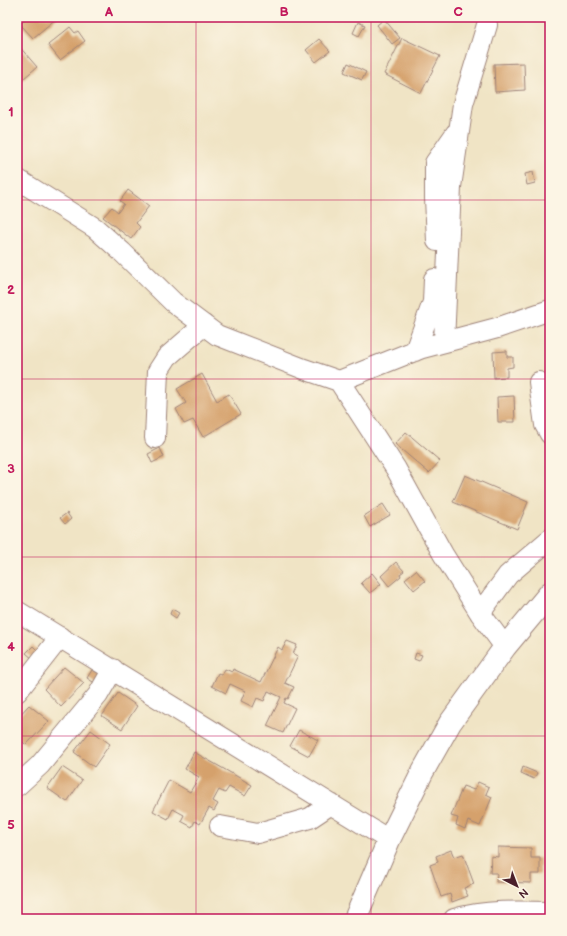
<svg xmlns="http://www.w3.org/2000/svg" width="567" height="936" font-family="'Balsamiq Sans',sans-serif">
  <rect width="100%" height="100%" fill="#fcf5e5"/>
  <filter id="ink" filterUnits="userSpaceOnUse"><feTurbulence type="fractalNoise" baseFrequency=".025" numOctaves="2"/><feDisplacementMap in="SourceGraphic" scale="8" xChannelSelector="R" yChannelSelector="G"/><feConvolveMatrix kernelMatrix="1 2 1 2 8 2 1 2 1" color-interpolation-filters="sRGB"/></filter>
  <filter id="wash" filterUnits="userSpaceOnUse"><feTurbulence type="fractalNoise" baseFrequency=".012" numOctaves="4" result="noise"/><feDisplacementMap in="SourceGraphic" scale="16" xChannelSelector="R" yChannelSelector="G"/><feGaussianBlur stdDeviation="0.9" result="paint"/><feColorMatrix in="noise" values="0 0 0 0 0 0 0 0 0 0 0 0 0 0 0 0 0 1.4 0 .05"/><feComposite in="paint" operator="in"/></filter>
  <g filter="url(#wash)">
    <rect width="100%" height="100%" fill="#f0e4c5"/>
    <g id="blocks">
      <path fill="#d5a16c" d="M 22,17 L 58,17 L 33,38 L 20,24 L 25,20 Z
        M 384,19 L 400,38 L 392,44 L 377,25 Z
        M 358,22 L 365,25 L 359,36 L 353,33 Z
        M 70,27 L 75,33 L 78,31 L 85,41 L 60,60 L 48,45 Z
        M 402,38 L 440,56 L 421,93 L 384,74 Z
        M 319,39 L 330,51 L 316,62 L 306,50 Z
        M 18,45 L 37,67 L 17,84 L 17,46 Z
        M 348,63 L 366,72 L 362,80 L 344,72 Z
        M 524,63 L 525,90 L 495,92 L 494,64 Z
        M 533,172 L 535,183 L 527,185 L 525,174 Z
        M 128,190 L 149,206 L 136,223 L 140,227 L 131,239 L 103,217 L 112,207 L 118,212 L 124,204 L 120,201 Z
        M 507,351 L 507,357 L 513,357 L 513,367 L 507,368 L 507,377 L 494,378 L 493,352 Z
        M 202,374 L 217,401 L 229,394 L 241,414 L 203,437 L 193,420 L 184,424 L 176,409 L 186,403 L 177,389 Z
        M 514,396 L 515,422 L 498,422 L 497,397 Z
        M 406,432 L 440,461 L 429,473 L 395,444 Z
        M 160,448 L 164,457 L 152,463 L 148,454 Z
        M 465,475 L 528,502 L 517,529 L 453,502 Z
        M 383,504 L 390,515 L 370,527 L 364,516 Z
        M 67,513 L 71,519 L 65,524 L 60,518 Z
        M 396,562 L 404,571 L 400,574 L 401,576 L 389,586 L 381,576 Z
        M 416,570 L 425,581 L 414,590 L 405,579 Z
        M 372,573 L 381,584 L 370,593 L 361,583 Z
        M 172,609 L 179,613 L 176,618 L 170,614 Z
        M 287,641 L 297,645 L 293,654 L 298,656 L 285,683 L 294,687 L 288,699 L 286,698 L 284,703 L 295,708 L 283,733 L 267,726 L 281,697 L 268,691 L 264,701 L 257,698 L 253,707 L 241,701 L 245,691 L 230,684 L 226,693 L 212,686 L 218,673 L 222,675 L 225,669 L 232,672 L 233,669 L 261,682 L 278,647 L 282,650 Z
        M 33,646 L 40,653 L 34,660 L 26,653 Z
        M 416,653 L 422,655 L 419,661 L 414,659 Z
        M 64,667 L 84,683 L 61,707 L 44,689 Z
        M 92,670 L 102,675 L 96,684 L 87,678 Z
        M 118,693 L 137,706 L 122,729 L 102,716 Z
        M 29,705 L 49,721 L 26,745 L 18,737 L 19,736 L 17,734 L 17,718 Z
        M 91,730 L 110,744 L 94,767 L 74,752 Z
        M 299,730 L 318,740 L 309,756 L 290,746 Z
        M 194,752 L 252,785 L 245,796 L 229,787 L 225,793 L 219,790 L 213,801 L 218,804 L 214,811 L 209,808 L 200,824 L 195,821 L 192,827 L 181,821 L 184,815 L 173,809 L 168,819 L 153,811 L 169,780 L 190,792 L 199,777 L 185,769 Z
        M 62,767 L 82,780 L 67,802 L 47,788 Z
        M 523,767 L 537,773 L 534,779 L 521,773 Z
        M 478,782 L 489,787 L 486,794 L 492,797 L 480,826 L 468,821 L 465,829 L 456,825 L 458,818 L 451,816 L 463,786 L 474,790 Z
        M 498,847 L 531,848 L 531,858 L 540,858 L 540,874 L 531,874 L 531,883 L 496,882 L 497,873 L 490,873 L 491,856 L 498,857 Z
        M 451,850 L 454,857 L 463,854 L 474,884 L 464,888 L 468,896 L 452,902 L 450,894 L 441,897 L 430,865 L 438,862 L 436,856 Z"/>
    </g>
  </g>
  <g filter="url(#ink)">
    <use href="#blocks" fill-opacity="0" stroke="#9d8278" stroke-width="1"/>
    <g fill="none" stroke-linecap="round" stroke-linejoin="round">
      <defs>
        <path id="minor" d="M 17,179 L 95,228 L 122,252 L 173,302 L 217,335 L 304,369 L 339,381 L 396,469 L 443,554 L 480,613 L 505,647
          M 437,241 L 435,198 L 435,163 L 456,133
          M 444,342 L 451,187 L 463,104 L 487,25
          M 415,351 L 433,302 L 434,279
          M 339,381 L 422,348 L 497,328 L 550,310
          M 539,382 L 545,425 L 550,434
          M 155,438 L 158,371 L 167,357 L 204,325
          M 17,611 L 389,840
          M 480,613 L 508,575 L 550,539
          M 17,692 L 60,637
          M 17,786 L 40,765 L 98,695 L 113,669
          M 220,826 L 258,833 L 310,818 L 331,804
          M 454,919 C 485,910 518,911 550,912"/>
        <path id="major" d="M 355,919 L 389,840 L 423,771 L 450,723 L 505,647 L 550,593"/>
      </defs>
      <use href="#minor" stroke="#9d8278" stroke-width="22"/>
      <use href="#major" stroke="#9d8278" stroke-width="24"/>
      <use href="#minor" stroke="#fff" stroke-width="20"/>
      <use href="#major" stroke="#fff" stroke-width="22"/>
    </g>
  </g>
  <path fill="none" stroke="#c2185b" stroke-width="1" stroke-opacity="0.55" d="M 196,17 L 196,919M 371,17 L 371,919M 17,200 L 550,200M 17,379 L 550,379M 17,557 L 550,557M 17,736 L 550,736"/>
  <rect width="567" height="936" fill="none" stroke="#fcf5e5" stroke-width="44"/>
  <g transform="translate(517 886) rotate(138)" stroke="#fcf5e5" stroke-width="3" paint-order="stroke">
  <path d="M0-3L7 15L0 10L-7 15Z" fill="#4a1f2b"/>
  <text y="-6" font-size="11" font-weight="bold" text-anchor="middle" fill="#4a1f2b">N</text>
  </g>
  <rect x="22" y="22" width="523" height="892" fill="none" stroke="#c2185b" stroke-width="1.5"/>
  <g font-size="13" text-anchor="middle" font-weight="bold" fill="#c2185b">
    <text x="109" y="16">A</text>
    <text x="284" y="16">B</text>
    <text x="458" y="16">C</text>
    <text x="11" y="116">1</text>
    <text x="11" y="294">2</text>
    <text x="11" y="473">3</text>
    <text x="11" y="651">4</text>
    <text x="11" y="829">5</text>
  </g>
</svg>
